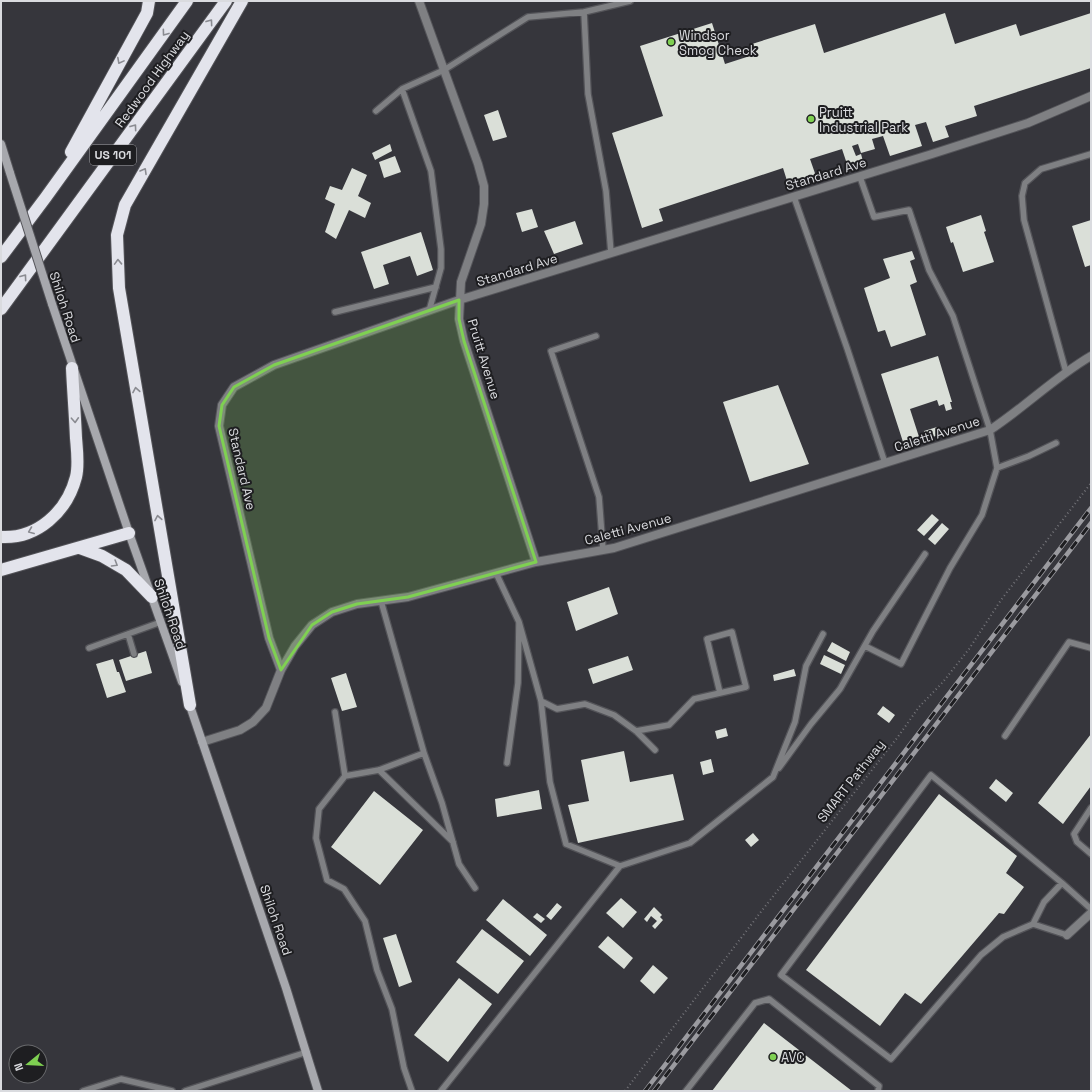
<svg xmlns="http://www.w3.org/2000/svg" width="1092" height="1092" font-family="'Space Grotesk',sans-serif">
  <rect width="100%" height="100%" fill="#36363c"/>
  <path fill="#dadfd8" d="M 945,13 L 955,44 L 1016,24 L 1020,36 L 1091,13 L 1091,68 L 974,106 L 977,116 L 945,126 L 949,137 L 933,142 L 926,122 L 915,125 L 922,146 L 890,156 L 883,136 L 872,139 L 875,149 L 861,153 L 858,144 L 852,146 L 856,156 L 861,154 L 864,165 L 849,170 L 842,149 L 810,159 L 817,179 L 789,187 L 783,168 L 659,209 L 663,221 L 642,228 L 612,133 L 663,116 L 640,46 L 712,23 L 725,64 L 756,54 L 752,44 L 815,24 L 824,53 Z
    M 498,110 L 507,137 L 493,141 L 484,115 Z
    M 390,144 L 392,151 L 375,160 L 372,153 Z
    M 395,156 L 401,172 L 384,178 L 379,162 Z
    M 352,168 L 367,175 L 358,196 L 371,203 L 365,218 L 349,210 L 336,239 L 325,232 L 335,204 L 325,199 L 330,186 L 342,190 Z
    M 532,209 L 538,227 L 522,232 L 516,213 Z
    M 981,215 L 986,231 L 984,232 L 994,262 L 963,272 L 953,242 L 951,243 L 946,227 Z
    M 1091,220 L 1091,265 L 1085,267 L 1072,226 Z
    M 575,221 L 583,244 L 554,254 L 544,231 Z
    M 421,232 L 433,270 L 417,276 L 410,256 L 383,265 L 389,284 L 374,289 L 361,252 Z
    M 912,251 L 915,259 L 910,261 L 917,282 L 910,285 L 926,335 L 891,347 L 885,330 L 878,332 L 864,288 L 890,278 L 883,259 Z
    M 938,356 L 952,402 L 950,402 L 952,409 L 946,411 L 944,404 L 939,406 L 937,400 L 910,409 L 920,440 L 904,445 L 881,374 Z
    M 778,385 L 809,464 L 750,482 L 723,402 Z
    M 937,427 L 939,435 L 926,439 L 924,431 Z
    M 932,514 L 939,520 L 924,536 L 917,530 Z
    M 942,523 L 949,529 L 935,545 L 928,539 Z
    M 609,587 L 618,614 L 576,631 L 567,602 Z
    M 832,642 L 850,652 L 846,661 L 827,651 Z
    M 146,651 L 152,673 L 126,681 L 119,660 Z
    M 824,655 L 845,665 L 841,674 L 820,664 Z
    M 628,656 L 633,670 L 593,684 L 588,669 Z
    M 113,659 L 117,672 L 119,672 L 126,692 L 107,698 L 96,664 Z
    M 794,669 L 796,676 L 774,681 L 773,675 Z
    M 346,673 L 357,707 L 342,711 L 331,678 Z
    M 883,706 L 895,715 L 889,723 L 877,714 Z
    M 726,728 L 728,736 L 717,739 L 715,731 Z
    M 1091,734 L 1091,786 L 1063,824 L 1038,803 Z
    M 624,751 L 630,782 L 673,774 L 684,820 L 578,843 L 568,805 L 589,801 L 581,760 Z
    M 711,759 L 714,772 L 703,775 L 700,762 Z
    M 996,779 L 1013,793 L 1006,802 L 989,788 Z
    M 539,790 L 542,809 L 497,817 L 495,799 Z
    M 374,791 L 423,830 L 380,885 L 331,847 Z
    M 939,794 L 1017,856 L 1006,873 L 1024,887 L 1004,914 L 999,913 L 921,1004 L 905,993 L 880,1026 L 806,970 Z
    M 753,833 L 759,840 L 751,847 L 745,840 Z
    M 621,898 L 637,912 L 623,928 L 606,913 Z
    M 503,899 L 547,935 L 530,956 L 486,920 Z
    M 557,903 L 562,907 L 551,920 L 546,916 Z
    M 654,907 L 662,915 L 660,917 L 663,920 L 655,929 L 652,926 L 657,921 L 651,916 L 647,922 L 644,919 Z
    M 537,913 L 545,919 L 541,923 L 533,917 Z
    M 482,929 L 524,961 L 498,994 L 456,962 Z
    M 396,934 L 412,982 L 399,987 L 383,938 Z
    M 608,936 L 633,958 L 624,969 L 598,947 Z
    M 653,965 L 668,978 L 654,994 L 640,981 Z
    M 459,978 L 492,1004 L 448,1062 L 414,1035 Z
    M 764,1023 L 852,1091 L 712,1091 Z"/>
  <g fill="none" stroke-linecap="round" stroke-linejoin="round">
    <defs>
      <path id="lane" d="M 402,89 L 431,171 L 441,249 L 441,268 L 429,311
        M 376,111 L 402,89 L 444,70 L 528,17 L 584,12
        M 860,177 L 874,217 L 909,210 L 929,270 L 953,316 L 990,430 L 997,468 L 982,515 L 950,568 L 901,664 L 865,646
        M 794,197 L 847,348 L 885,463
        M 611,253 L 606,191 L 588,94 L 584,12 L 630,1
        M 335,312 L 436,287
        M 596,336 L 551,351 L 599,497 L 603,550
        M 1066,372 L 1024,220 L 1022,196 L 1025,183 L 1041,169 L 1091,154
        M 997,468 L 1029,456 L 1056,443
        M 496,573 L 519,622 L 518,683 L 507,763
        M 519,622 L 541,701 L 550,782 L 566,844 L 620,866
        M 128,634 L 134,654
        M 89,648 L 161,622
        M 541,701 L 557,709 L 585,704 L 614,715 L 636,731 L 655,750
        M 335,712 L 345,776 L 319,809 L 316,838 L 327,880 L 344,889 L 365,921 L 377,970 L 392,1009 L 404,1068 L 412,1091
        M 636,731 L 669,725 L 694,699 L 746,687 L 732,632 L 707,639 L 720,693
        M 1005,736 L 1069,642 L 1091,648
        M 424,753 L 442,803 L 459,864 L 475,888
        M 779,768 L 811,724 L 840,689 L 873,631 L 925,554
        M 379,770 L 453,842
        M 345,776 L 379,770 L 424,753 L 381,601
        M 1091,808 L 1074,834 L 1077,842 L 1091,854
        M 1062,883 L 1091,909
        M 1033,924 L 1044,902 L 1062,883 L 931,775 L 781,975 L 891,1059 L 981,955 L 1003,937 L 1033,924 L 1067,935
        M 83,1091 L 121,1079 L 172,1091
        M 185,1091 L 307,1052
        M 441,1091 L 620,866 L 690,843 L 773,777 L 795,722 L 806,666 L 823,634
        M 686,1091 L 755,1003 L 769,999 L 879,1086 L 878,1091"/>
      <path id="street" d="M 419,1 L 478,164 L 484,186 L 484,204 L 481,224 L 461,282 L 459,319 L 464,341 L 536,562
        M 281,670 L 269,638 L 219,426 L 222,405 L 234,387 L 274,365 L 459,300 L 932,154 L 1028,123 L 1091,96
        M 202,742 L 240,730 L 253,722 L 266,708 L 281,670 L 295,646 L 312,625 L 332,612 L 357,604 L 408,597 L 536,562 L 614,548 L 990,430 C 1025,407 1055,377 1091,356
        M 1067,935 L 1091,913"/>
      <path id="secondary" d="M 1,144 L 10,173
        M 52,304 L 129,533 L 182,682
        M 188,700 L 286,988 L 318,1091"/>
      <path id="highway" d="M 71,152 L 147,13 L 149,1
        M 1,257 L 46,197 L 187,1
        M 1,309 L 226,1
        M 1,537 C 37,539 67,512 76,477 C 79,465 77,450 76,438 C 75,414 73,391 72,368
        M 80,548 L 102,556 L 126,570 L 152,597
        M 1,570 L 129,533
        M 190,705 L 119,288 L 117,235 L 125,205 L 242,1"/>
    </defs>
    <use href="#lane" stroke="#545459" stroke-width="8"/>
    <use href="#street" stroke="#545459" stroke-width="10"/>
    <use href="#secondary" stroke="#545459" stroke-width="10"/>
    <use href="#highway" stroke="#545459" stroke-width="14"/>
    <path stroke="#747479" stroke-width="2" stroke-dasharray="1 3" stroke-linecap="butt" d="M 625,1091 L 760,913 L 897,738 L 919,707 L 943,682 L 969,649 L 1001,600 L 1091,483"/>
    <use href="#lane" stroke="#7f8083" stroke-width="5.5"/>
    <use href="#street" stroke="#7f8083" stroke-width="8"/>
    <use href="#secondary" stroke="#a7a8ad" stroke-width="8"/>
    <use href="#highway" stroke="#e3e4ec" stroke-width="12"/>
    <defs>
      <path id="rail" d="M 645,1091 L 1091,508
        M 654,1091 L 1091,523"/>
    </defs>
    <use href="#rail" stroke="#9b9ba0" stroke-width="4.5"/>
    <use href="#rail" stroke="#1e1e21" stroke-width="3" stroke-dasharray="9" stroke-linecap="butt"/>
    <defs>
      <path id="secondary-bridge" d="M 10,173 L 52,304"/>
    </defs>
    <use href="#secondary-bridge" stroke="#545459" stroke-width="10" stroke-linecap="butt"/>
    <use href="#secondary-bridge" stroke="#a7a8ad" stroke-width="8"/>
  </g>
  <defs><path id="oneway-chevron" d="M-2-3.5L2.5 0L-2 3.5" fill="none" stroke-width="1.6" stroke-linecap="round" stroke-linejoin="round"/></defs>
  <g stroke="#8a8b91">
    <use href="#oneway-chevron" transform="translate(210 22) rotate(-54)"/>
    <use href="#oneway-chevron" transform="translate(165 33) rotate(126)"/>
    <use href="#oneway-chevron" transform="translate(120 61) rotate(118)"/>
    <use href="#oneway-chevron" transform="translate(134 127) rotate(-54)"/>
    <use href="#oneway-chevron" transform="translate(144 171) rotate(-60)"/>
    <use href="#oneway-chevron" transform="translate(118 262) rotate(-92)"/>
    <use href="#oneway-chevron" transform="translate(24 277) rotate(-54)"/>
    <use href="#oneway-chevron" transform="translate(136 390) rotate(-100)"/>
    <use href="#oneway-chevron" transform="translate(75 420) rotate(87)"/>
    <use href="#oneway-chevron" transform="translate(158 518) rotate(-100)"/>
    <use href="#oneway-chevron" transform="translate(31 531) rotate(158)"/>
    <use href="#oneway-chevron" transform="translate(115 564) rotate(31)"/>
  </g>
  <path fill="#7fd052" fill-opacity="0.2" stroke="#7fd052" stroke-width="3" stroke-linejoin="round" d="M 459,300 L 459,319 L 464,341 L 536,562 L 408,597 L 357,604 L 332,612 L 312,625 L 281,670 L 269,638 L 219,426 L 222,405 L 234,387 L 274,365 Z"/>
  <g fill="#7fd052" stroke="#1e1e21" stroke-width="1.5">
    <circle cx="671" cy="42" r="4"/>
    <circle cx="811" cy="119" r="4"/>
    <circle cx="773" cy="1057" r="4"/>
  </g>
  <g text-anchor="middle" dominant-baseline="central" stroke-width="4" stroke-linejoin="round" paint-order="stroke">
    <rect fill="#1e1e21" stroke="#a2a2a6" stroke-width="1" x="90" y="145" width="46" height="20" rx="3"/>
    <g font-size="12" font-weight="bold" fill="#dadbdf">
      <text x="113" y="155">US 101</text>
    </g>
    <g font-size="13" fill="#dadbdf" stroke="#1e1e21" text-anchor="start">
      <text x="679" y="35">Windsor<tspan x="679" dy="15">Smog Check</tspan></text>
      <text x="819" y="112">Pruitt<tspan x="819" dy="15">Industrial Park</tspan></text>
      <text x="781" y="1057">AVC</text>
    </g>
    <g font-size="13" fill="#dadbdf" stroke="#1e1e21">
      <text transform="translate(152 79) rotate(-54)">Redwood Highway</text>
      <text transform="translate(826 174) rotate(-17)">Standard Ave</text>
      <text transform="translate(517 270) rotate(-17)">Standard Ave</text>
      <text transform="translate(65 307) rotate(72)">Shiloh Road</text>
      <text transform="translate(484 359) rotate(73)">Pruitt Avenue</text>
      <text transform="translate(937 434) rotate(-18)">Caletti Avenue</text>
      <text transform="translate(242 469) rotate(77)">Standard Ave</text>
      <text transform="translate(628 529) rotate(-15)">Caletti Avenue</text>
      <text transform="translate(170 614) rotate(71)">Shiloh Road</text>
      <text transform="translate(851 781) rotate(-52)">SMART Pathway</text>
      <text transform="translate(276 920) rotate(71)">Shiloh Road</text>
    </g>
  </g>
  <rect width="1092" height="1092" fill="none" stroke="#dadbdf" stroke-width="4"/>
  <g transform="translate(28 1064) rotate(252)"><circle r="19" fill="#1e1e21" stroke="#696a6d"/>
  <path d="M0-3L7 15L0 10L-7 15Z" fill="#7fd052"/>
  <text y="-6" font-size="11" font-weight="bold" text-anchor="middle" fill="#dadbdf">N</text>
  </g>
</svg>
